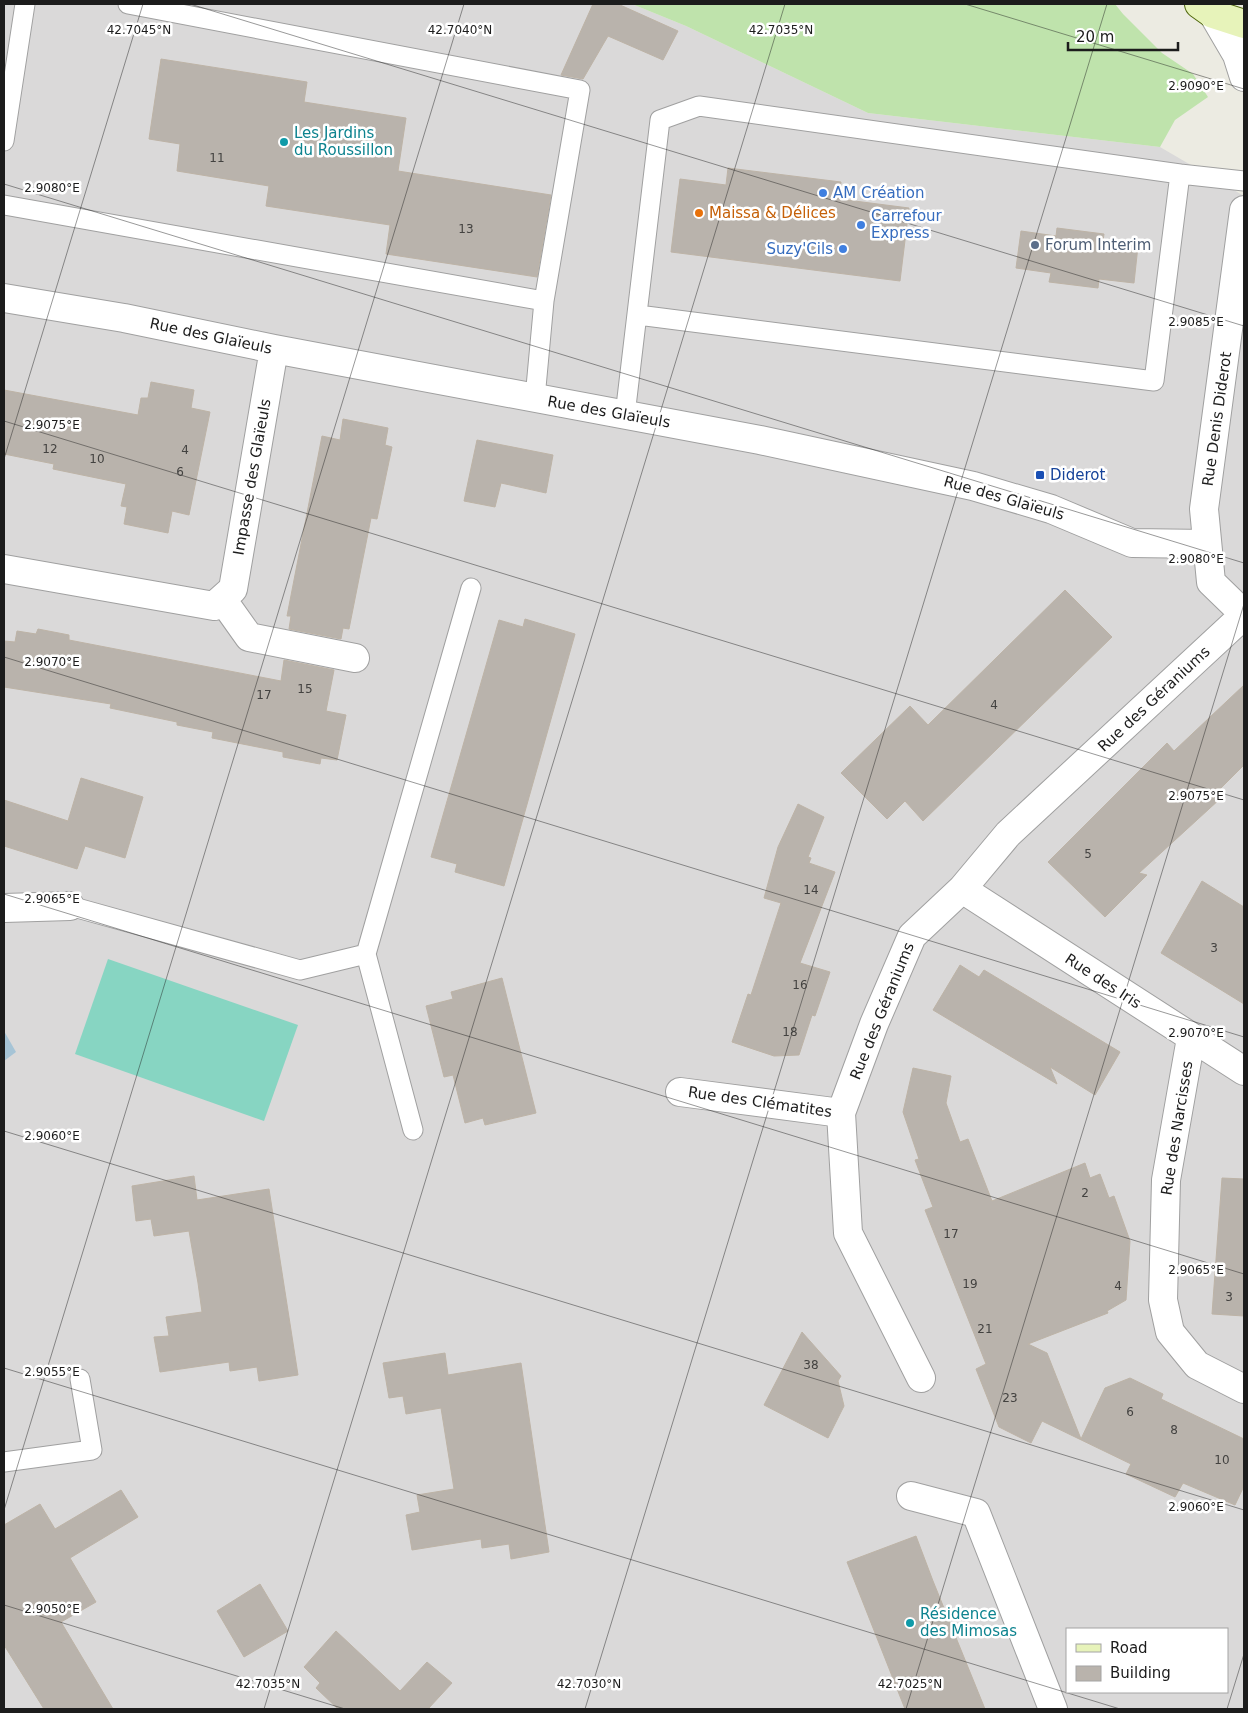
<svg xmlns="http://www.w3.org/2000/svg" width="1248" height="1713" font-family="'DejaVu Sans',sans-serif">
  <rect width="100%" height="100%" fill="#ecebe2"/>
  <path fill="#dad9d9" fill-rule="evenodd" d="M 4,4 L 632,4 L 686,26 L 868,113 L 1160,147 L 1244,196 L 1244,1709 L 4,1709 ZM 1067,1629 L 1227,1629 L 1227,1692 L 1067,1692 Z"/>
  <path fill="#bfe3ac" d="M 632,4 L 1115,4 L 1123,14 L 1162,53 L 1193,74 L 1208,97 L 1175,120 L 1160,147 L 868,113 L 686,26 Z"/>
  <path fill="#87d5c2" d="M 108,959 L 298,1025 L 264,1121 L 75,1054 Z"/>
  <path fill="#a6c4d6" d="M 4,1031 L 16,1052 L 4,1061 Z"/>
  <path fill="#b9b3ac" stroke="#bdb3a6" d="M 593,4 L 618,4 L 678,31 L 663,60 L 608,36 L 583,79 L 561,75 Z
    M 161,59 L 307,82 L 304,102 L 406,118 L 398,171 L 551,195 L 537,277 L 386,254 L 390,225 L 266,206 L 269,186 L 177,171 L 180,144 L 149,139 Z
    M 728,168 L 841,182 L 839,199 L 909,208 L 900,281 L 671,252 L 680,179 L 726,185 Z
    M 1057,228 L 1104,234 L 1103,241 L 1138,246 L 1134,283 L 1099,279 L 1098,288 L 1049,282 L 1051,273 L 1016,268 L 1021,231 L 1056,236 Z
    M 151,382 L 194,390 L 191,408 L 210,412 L 189,515 L 172,511 L 168,533 L 124,524 L 127,507 L 121,506 L 126,484 L 53,469 L 54,464 L 4,454 L 4,390 L 138,415 L 141,398 L 148,398 Z
    M 343,419 L 388,428 L 385,445 L 392,447 L 377,519 L 371,518 L 349,629 L 343,628 L 341,639 L 289,629 L 291,616 L 287,616 L 322,436 L 340,440 Z
    M 477,440 L 553,455 L 546,493 L 501,483 L 495,507 L 464,501 Z
    M 1065,590 L 1112,637 L 923,821 L 905,801 L 887,819 L 841,773 L 910,706 L 928,725 Z
    M 525,619 L 575,634 L 504,886 L 455,872 L 457,864 L 431,857 L 499,620 L 523,627 Z
    M 38,629 L 69,635 L 69,640 L 281,681 L 284,660 L 334,670 L 326,711 L 346,715 L 337,760 L 321,758 L 320,764 L 283,757 L 283,752 L 212,738 L 213,732 L 177,725 L 177,722 L 110,708 L 111,704 L 4,687 L 4,641 L 15,642 L 17,631 L 36,634 Z
    M 1244,685 L 1244,765 L 1216,793 L 1221,798 L 1139,873 L 1147,875 L 1105,917 L 1048,862 L 1167,743 L 1174,751 Z
    M 81,778 L 143,797 L 125,858 L 85,846 L 77,869 L 4,846 L 4,800 L 68,821 Z
    M 798,804 L 824,817 L 808,857 L 811,858 L 809,863 L 835,872 L 800,963 L 830,972 L 815,1016 L 812,1015 L 799,1055 L 774,1056 L 732,1042 L 748,994 L 751,995 L 781,903 L 764,898 L 778,847 Z
    M 1202,881 L 1244,907 L 1244,1004 L 1161,953 Z
    M 960,965 L 979,977 L 984,970 L 1120,1052 L 1095,1095 L 1050,1067 L 1057,1084 L 933,1010 Z
    M 502,978 L 536,1113 L 485,1125 L 483,1118 L 465,1123 L 453,1075 L 444,1077 L 426,1006 L 453,999 L 451,992 Z
    M 913,1068 L 951,1076 L 946,1103 L 960,1142 L 968,1139 L 992,1201 L 1085,1163 L 1090,1178 L 1100,1174 L 1109,1198 L 1114,1196 L 1130,1241 L 1126,1300 L 1107,1311 L 1108,1313 L 1028,1344 L 1047,1353 L 1081,1439 L 1105,1388 L 1130,1378 L 1163,1394 L 1161,1399 L 1244,1439 L 1244,1486 L 1235,1505 L 1183,1483 L 1175,1497 L 1126,1474 L 1131,1464 L 1042,1421 L 1031,1443 L 999,1427 L 976,1369 L 986,1364 L 925,1210 L 933,1207 L 915,1160 L 919,1159 L 903,1112 Z
    M 194,1176 L 197,1200 L 269,1189 L 298,1375 L 259,1381 L 257,1367 L 230,1371 L 229,1362 L 160,1372 L 154,1337 L 169,1336 L 166,1317 L 202,1312 L 198,1283 L 189,1231 L 154,1236 L 151,1219 L 136,1221 L 132,1186 Z
    M 1222,1178 L 1244,1179 L 1244,1316 L 1212,1314 Z
    M 802,1332 L 841,1376 L 838,1381 L 844,1406 L 828,1438 L 764,1405 Z
    M 445,1353 L 448,1375 L 521,1363 L 549,1552 L 511,1559 L 509,1544 L 482,1548 L 481,1539 L 412,1550 L 406,1515 L 420,1512 L 417,1495 L 454,1489 L 441,1408 L 406,1414 L 403,1396 L 389,1398 L 383,1363 Z
    M 121,1490 L 138,1517 L 70,1558 L 96,1602 L 61,1622 L 113,1709 L 44,1709 L 4,1645 L 4,1525 L 40,1504 L 55,1529 Z
    M 916,1536 L 933,1581 L 985,1709 L 905,1709 L 847,1562 Z
    M 260,1584 L 288,1631 L 244,1657 L 217,1611 Z
    M 336,1631 L 400,1691 L 427,1662 L 452,1683 L 428,1709 L 338,1709 L 316,1688 L 320,1683 L 304,1667 Z"/>
  <g fill="none" stroke-linecap="round" stroke-linejoin="round">
    <defs>
      <path id="service" d="M 128,4 L 580,90 L 544,301 L 535,398
        M 4,141 L 25,4
        M 1180,174 L 1244,181
        M 4,205 L 544,301
        M 625,415 L 660,120 L 699,106 L 1180,174 L 1154,381 L 638,315
        M 70,906 L 300,970 L 366,954 L 471,588
        M 366,954 L 413,1130
        M 4,1462 L 92,1450 L 80,1379"/>
      <path id="minor" d="M 1213,14 L 1237,55 L 1244,77
        M 1244,210 L 1204,509 L 1211,582 L 1244,614
        M 4,298 L 124,318 L 274,349 L 760,440 L 973,486 L 1051,509 L 1132,543 L 1207,544
        M 4,569 L 214,606 L 233,589 L 274,349
        M 222,599 L 249,637 L 355,658
        M 962,889 L 1244,1071
        M 4,908 L 70,906
        M 1191,1038 L 1166,1180 L 1163,1300 L 1170,1332 L 1197,1365 L 1244,1389
        M 680,1092 L 841,1113
        M 921,1378 L 848,1233 L 841,1113 L 874,1024 L 912,936 L 962,889 L 1008,834 L 1244,615
        M 911,1496 L 976,1513 L 1053,1709"/>
      <path id="secondary" d="M 1199,4 L 1213,14 L 1244,24"/>
    </defs>
    <use href="#service" stroke="#a0a0a0" stroke-width="21"/>
    <use href="#minor" stroke="#a0a0a0" stroke-width="30"/>
    <use href="#secondary" stroke="#51680e" stroke-width="30"/>
    <use href="#service" stroke="#fff" stroke-width="19"/>
    <use href="#minor" stroke="#fff" stroke-width="28"/>
    <use href="#secondary" stroke="#e7f3ba" stroke-width="28"/>
  </g>
  <path fill="none" stroke="#1c1c1c" stroke-width="1" stroke-opacity="0.45" d="M 190,4 L 1244,326M 965,4 L 1244,89M 4,184 L 1244,563M 4,421 L 1244,800M 4,459 L 143,4M 4,657 L 1244,1037M 4,894 L 1244,1274M 4,1131 L 1244,1510M 4,1368 L 1120,1709M 4,1510 L 464,4M 4,1605 L 345,1709M 264,1709 L 785,4M 585,1709 L 1107,4M 906,1709 L 1244,604M 1227,1709 L 1244,1654"/>
  <g fill="#0f9aa8" stroke="#fff" stroke-width="2">
    <circle cx="284" cy="142" r="5"/>
    <circle cx="910" cy="1623" r="5"/>
  </g>
  <g fill="#3f7fe0" stroke="#fff" stroke-width="2">
    <circle cx="823" cy="193" r="5"/>
    <circle cx="861" cy="225" r="5"/>
    <circle cx="843" cy="249" r="5"/>
  </g>
  <circle fill="#e8710a" stroke="#fff" stroke-width="2" cx="699" cy="213" r="5"/>
  <circle fill="#5c6f8a" stroke="#fff" stroke-width="2" cx="1035" cy="245" r="5"/>
  <rect fill="#1a4fb4" stroke="#fff" stroke-width="2" x="1035" y="470" width="10" height="10" rx="2.5"/>
  <g text-anchor="middle" dominant-baseline="central" stroke-width="5" stroke-linejoin="round" paint-order="stroke">
    <g font-size="12" fill="#434240">
      <text x="217" y="158">11</text>
      <text x="466" y="229">13</text>
      <text x="50" y="449">12</text>
      <text x="185" y="450">4</text>
      <text x="97" y="459">10</text>
      <text x="180" y="472">6</text>
      <text x="305" y="689">15</text>
      <text x="264" y="695">17</text>
      <text x="994" y="705">4</text>
      <text x="1088" y="854">5</text>
      <text x="811" y="890">14</text>
      <text x="1214" y="948">3</text>
      <text x="800" y="985">16</text>
      <text x="790" y="1032">18</text>
      <text x="1085" y="1193">2</text>
      <text x="951" y="1234">17</text>
      <text x="970" y="1284">19</text>
      <text x="1118" y="1286">4</text>
      <text x="1229" y="1297">3</text>
      <text x="985" y="1329">21</text>
      <text x="811" y="1365">38</text>
      <text x="1010" y="1398">23</text>
      <text x="1130" y="1412">6</text>
      <text x="1174" y="1430">8</text>
      <text x="1222" y="1460">10</text>
    </g>
    <g font-size="15" fill="#0d838f" stroke="#fff" text-anchor="start">
      <text x="294" y="133">Les Jardins<tspan x="294" dy="17">du Roussillon</tspan></text>
      <text x="920" y="1614">Résidence<tspan x="920" dy="17">des Mimosas</tspan></text>
    </g>
    <g font-size="15" fill="#366cbe" stroke="#fff" text-anchor="start">
      <text x="833" y="193">AM Création</text>
      <text x="871" y="216">Carrefour<tspan x="871" dy="17">Express</tspan></text>
      <text x="833" y="249" text-anchor="end">Suzy'Cils</text>
    </g>
    <g font-size="15" fill="#c56008" stroke="#fff" text-anchor="start">
      <text x="709" y="213">Maissa &amp; Délices</text>
    </g>
    <g font-size="15" fill="#4e5e75" stroke="#fff" text-anchor="start">
      <text x="1045" y="245">Forum Interim</text>
    </g>
    <g font-size="15" fill="#1c1c1c" stroke="#fff">
      <text transform="translate(211 336) rotate(12)">Rue des Glaïeuls</text>
      <text transform="translate(609 412) rotate(10)">Rue des Glaïeuls</text>
      <text transform="translate(1217 419) rotate(-82)">Rue Denis Diderot</text>
      <text transform="translate(252 477) rotate(-80)">Impasse des Glaïeuls</text>
      <text transform="translate(1004 498) rotate(16)">Rue des Glaïeuls</text>
      <text transform="translate(1154 699) rotate(-43)">Rue des Géraniums</text>
      <text transform="translate(1103 981) rotate(33)">Rue des Iris</text>
      <text transform="translate(882 1011) rotate(-68)">Rue des Géraniums</text>
      <text transform="translate(760 1102) rotate(8)">Rue des Clématites</text>
      <text transform="translate(1177 1128) rotate(-81)">Rue des Narcisses</text>
    </g>
    <g font-size="15" fill="#164399" stroke="#fff" text-anchor="start">
      <text x="1050" y="475">Diderot</text>
    </g>
  </g>
  <g font-size="12" text-anchor="middle" fill="#1c1c1c" stroke="#fff" stroke-width="5" stroke-linejoin="round" paint-order="stroke">
    <text x="139" y="34">42.7045°N</text>
    <text x="460" y="34">42.7040°N</text>
    <text x="781" y="34">42.7035°N</text>
    <text x="1196" y="90">2.9090°E</text>
    <text x="52" y="192">2.9080°E</text>
    <text x="1196" y="326">2.9085°E</text>
    <text x="52" y="429">2.9075°E</text>
    <text x="1196" y="563">2.9080°E</text>
    <text x="52" y="666">2.9070°E</text>
    <text x="1196" y="800">2.9075°E</text>
    <text x="52" y="903">2.9065°E</text>
    <text x="1196" y="1037">2.9070°E</text>
    <text x="52" y="1140">2.9060°E</text>
    <text x="1196" y="1274">2.9065°E</text>
    <text x="52" y="1376">2.9055°E</text>
    <text x="1196" y="1511">2.9060°E</text>
    <text x="52" y="1613">2.9050°E</text>
    <text x="268" y="1688">42.7035°N</text>
    <text x="589" y="1688">42.7030°N</text>
    <text x="910" y="1688">42.7025°N</text>
  </g>
  <rect width="1248" height="1713" fill="none" stroke="#1c1c1c" stroke-width="10"/>
  <rect x="1066" y="1628" width="162" height="65" fill="#ffffff" stroke="#a4a4a4"/>
  <rect x="1076" y="1644" width="25" height="8" fill="#e7f3ba" stroke="#a4a4a4"/>
  <text x="1110" y="1653" font-size="15" fill="#1c1c1c">Road</text>
  <rect x="1076" y="1666" width="25" height="15" fill="#b9b3ac" stroke="#a4a4a4"/>
  <text x="1110" y="1678" font-size="15" fill="#1c1c1c">Building</text>
  <path d="M1068 42v8h110v-8" fill="none" stroke="#1c1c1c" stroke-width="2.5"/>
  <text x="1076" y="42" font-size="15" fill="#1c1c1c" stroke="#ffffff" stroke-width="4" paint-order="stroke">20 m</text>
</svg>
